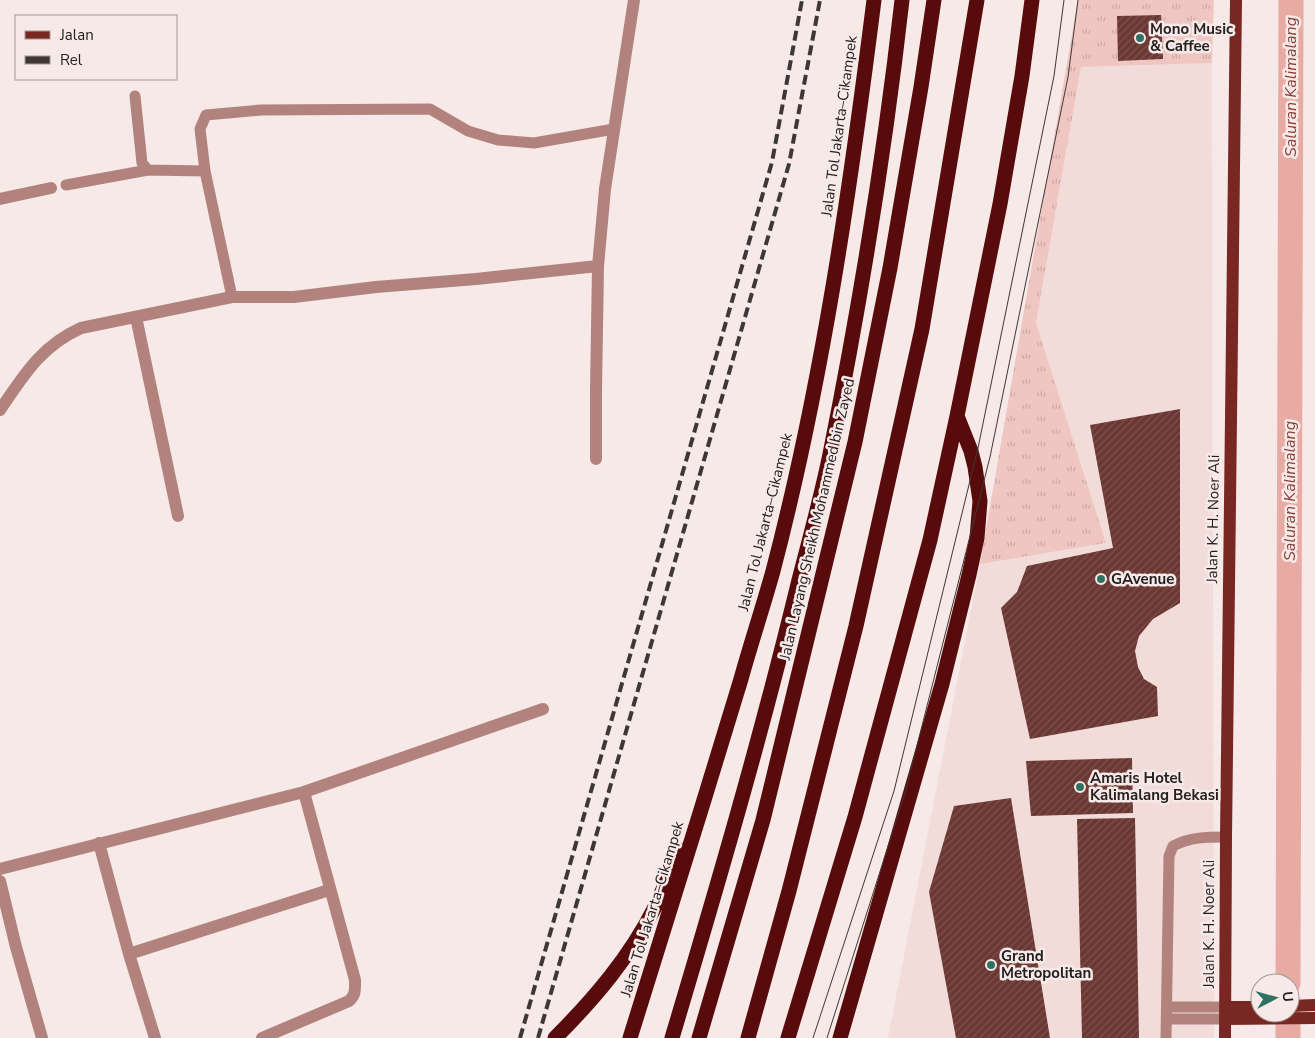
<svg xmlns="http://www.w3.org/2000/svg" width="1315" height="1038" font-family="'Nunito Sans',sans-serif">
  <defs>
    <pattern id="grass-tufts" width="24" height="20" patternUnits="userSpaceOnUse" patternTransform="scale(1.25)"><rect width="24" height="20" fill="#efc6c1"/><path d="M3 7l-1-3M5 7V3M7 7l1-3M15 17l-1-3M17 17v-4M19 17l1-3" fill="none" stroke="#cdaaa5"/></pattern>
    <pattern id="building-hatch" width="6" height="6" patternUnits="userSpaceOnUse" patternTransform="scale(1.25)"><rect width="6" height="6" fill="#6b3732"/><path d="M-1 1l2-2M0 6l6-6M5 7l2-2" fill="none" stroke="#7b524e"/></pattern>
  </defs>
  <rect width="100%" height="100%" fill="#f6e9e7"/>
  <path fill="#f2dcd9" d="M 1212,63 L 1214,1038 L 888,1038 L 980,564 L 1106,543 L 1036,323 L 1081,67 Z"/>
  <path fill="url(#grass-tufts)" d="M 1078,0 L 1214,0 L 1212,63 L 1081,67 L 1036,323 L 1106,543 L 980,564 Z"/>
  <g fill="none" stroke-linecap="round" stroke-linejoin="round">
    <path stroke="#e8aba3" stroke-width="25" d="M 1288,983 L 1291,0
      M 1288,1038 L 1288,1013"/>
  </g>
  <path fill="url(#building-hatch)" d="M 1161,15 L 1163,59 L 1118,61 L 1117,16 Z
    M 1180,409 L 1180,603 L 1153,619 L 1139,636 L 1135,651 L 1138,667 L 1144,679 L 1157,687 L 1158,716 L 1030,739 L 1001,608 L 1017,592 L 1027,566 L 1113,548 L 1090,425 Z
    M 1132,758 L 1133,813 L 1031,816 L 1026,761 Z
    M 1011,798 L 1050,1038 L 956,1038 L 929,892 L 954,806 Z
    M 1135,818 L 1139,1038 L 1082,1038 L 1077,819 Z"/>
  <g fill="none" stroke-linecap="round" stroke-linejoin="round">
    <path stroke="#b2837c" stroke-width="11" d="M 135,96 L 142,163 L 148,170 L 205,171
      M 66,185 L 148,170
      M 232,297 L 205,171 L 200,129 L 206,115 L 261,110 L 430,109 L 468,131 L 498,140 L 534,143 L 614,129
      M 1167,1007 L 1225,1007
      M 1167,1019 L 1225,1019
      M 1166,1038 L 1169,856 L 1173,846 C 1190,837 1207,837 1226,837"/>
    <path stroke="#b2837c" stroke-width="12" d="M 0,199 L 51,188
      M 136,317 L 178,516
      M 0,410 C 24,375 41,346 81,328 L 232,297 L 294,297 L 376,287 L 476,279 L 598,266 L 605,189 L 634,0
      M 596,459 L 596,391 L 598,266
      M 99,843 L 129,954 L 155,1038
      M 0,869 L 304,792 L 543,709
      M 0,881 L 16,947 L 42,1038
      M 129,954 L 329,890
      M 262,1038 L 349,1001 C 356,995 355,989 355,980 L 304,792"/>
    <path stroke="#782722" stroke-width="12" d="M 1290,1006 L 1315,1005
      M 1225,1007 L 1260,1007
      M 1225,1019 L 1315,1018
      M 1225,1038 L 1226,837 L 1236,0"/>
    <path stroke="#570c0b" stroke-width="15" d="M 555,1038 C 594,999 630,957 655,907 C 664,889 671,869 679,850
      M 630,1038 C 667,918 705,799 741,679 C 751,643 763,607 773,571 C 822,384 850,191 874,0
      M 672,1038 C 717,887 761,737 798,584 C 809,541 821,498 830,454 C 860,304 885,152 902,0
      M 699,1038 L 763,820 L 855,442 L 890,268 L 921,87 L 934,0
      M 748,1038 L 789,891 L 856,626 L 922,329 L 977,0
      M 788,1038 L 855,817 L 930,540 L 957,416 L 1000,204 L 1022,76 L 1032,0
      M 840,1038 L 942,684 L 969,575 L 977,538 L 980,501 L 975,467 L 971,451 L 957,416"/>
    <path stroke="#3d3837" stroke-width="1" d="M 813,1038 L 894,791 L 978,448 L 1054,76 L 1064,0
      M 827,1038 L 905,793 L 990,457 L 1068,77 L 1078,0"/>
    <path stroke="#3d3837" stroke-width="4" stroke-dasharray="10 5" stroke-linecap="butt" d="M 520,1038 L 772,162 L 802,0
      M 538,1038 L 789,164 L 820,0"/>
  </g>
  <g fill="#2f7263" stroke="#f6e9e7" stroke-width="2">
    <circle cx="1140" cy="38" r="5"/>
    <circle cx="1101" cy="579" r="5"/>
    <circle cx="1080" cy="787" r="5"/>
    <circle cx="991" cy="965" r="5"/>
  </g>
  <g text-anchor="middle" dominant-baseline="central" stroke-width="5" stroke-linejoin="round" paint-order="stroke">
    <g font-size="15" font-weight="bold" fill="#24201f" stroke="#f6e9e7" text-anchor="start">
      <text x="1150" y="29">Mono Music<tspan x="1150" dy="17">&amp; Caffee</tspan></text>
      <text x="1111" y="579">GAvenue</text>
      <text x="1090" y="778">Amaris Hotel<tspan x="1090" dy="17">Kalimalang Bekasi</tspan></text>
      <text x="1001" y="956">Grand<tspan x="1001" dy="17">Metropolitan</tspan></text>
    </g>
    <g font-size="15" fill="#24201f" stroke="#f6e9e7">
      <text transform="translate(839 126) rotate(-82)">Jalan Tol Jakarta–Cikampek</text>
      <text transform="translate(817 519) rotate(-77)">Jalan Layang Sheikh Mohammed bin Zayed</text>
      <text transform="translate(1213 519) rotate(-89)">Jalan K. H. Noer Ali</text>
      <text transform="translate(765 522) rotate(-76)">Jalan Tol Jakarta–Cikampek</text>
      <text transform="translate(652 909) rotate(-73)">Jalan Tol Jakarta–Cikampek</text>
      <text transform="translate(1209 924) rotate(-90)">Jalan K. H. Noer Ali</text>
    </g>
    <g font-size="16" font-style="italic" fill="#883e37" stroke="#f6e9e7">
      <text transform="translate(1291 87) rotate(-90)">Saluran Kalimalang</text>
      <text transform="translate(1290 491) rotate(-90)">Saluran Kalimalang</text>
    </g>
  </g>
  <rect x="15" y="15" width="162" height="65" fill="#f6e9e7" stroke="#a29997"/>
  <rect x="25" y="31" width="25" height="8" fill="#782722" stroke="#a29997"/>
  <text x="60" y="40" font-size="15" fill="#24201f">Jalan</text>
  <rect x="25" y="56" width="25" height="8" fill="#3d3837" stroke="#a29997"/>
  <text x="60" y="65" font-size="15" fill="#24201f">Rel</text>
  <g transform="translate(1275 998) rotate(84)"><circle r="24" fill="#f6e9e7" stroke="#a29997"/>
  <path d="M0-4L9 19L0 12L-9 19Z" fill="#2f7263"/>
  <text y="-8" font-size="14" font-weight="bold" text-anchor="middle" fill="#24201f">U</text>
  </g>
</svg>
